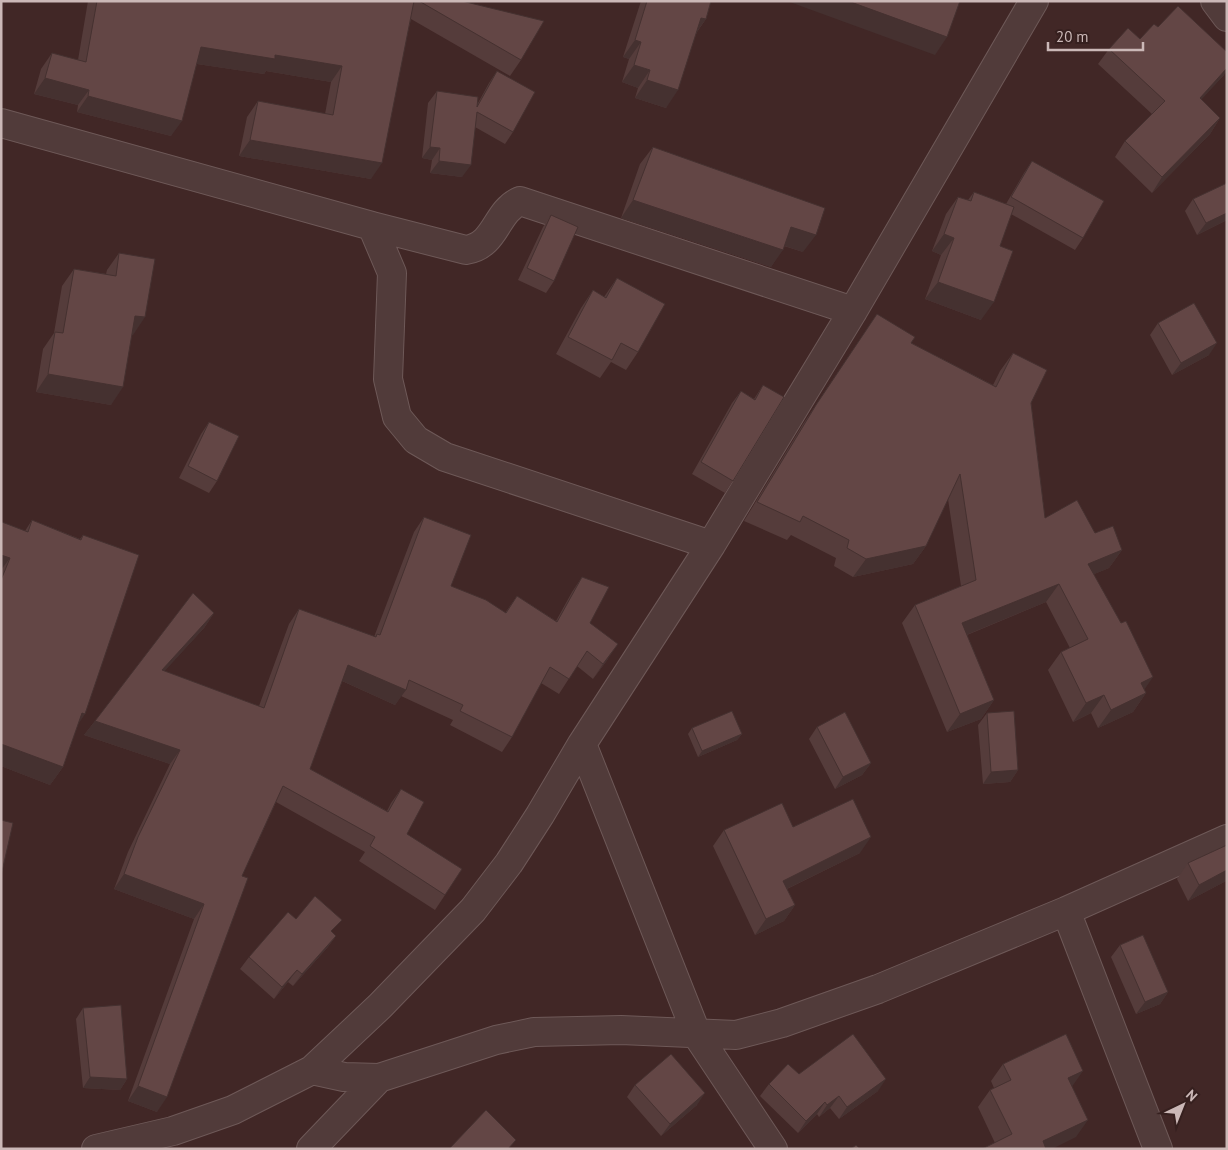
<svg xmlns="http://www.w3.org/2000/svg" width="1228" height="1150" font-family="'PT Sans',sans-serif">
  <rect width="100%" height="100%" fill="#412726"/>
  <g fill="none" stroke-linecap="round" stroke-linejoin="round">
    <defs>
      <path id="minor" d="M 1215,1 L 1227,17
        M 1,123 L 372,226 L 392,273 L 388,379 L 397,417 L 416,440 L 445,457 L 711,545
        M 372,226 L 466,250 C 497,245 495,212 520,201 L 853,311
        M 582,744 L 697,1035 L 773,1149
        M 1066,911 L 1158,1149
        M 379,1078 L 496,1040 L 534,1032 L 621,1030 L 736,1035 L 782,1023 L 878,989 L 1066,911 L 1227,839
        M 96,1149 L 173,1131 L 233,1110 L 312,1070 L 380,1006 L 473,910 L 509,863 L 540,815 L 582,744 L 711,545 L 853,311 L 1034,1
        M 311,1149 L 379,1078 L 344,1077 L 312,1070"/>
    </defs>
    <use href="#minor" stroke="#6e5958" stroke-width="30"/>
    <use href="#minor" stroke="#513b3a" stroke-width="28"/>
  </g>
  <path fill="#553c3b" d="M 88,1 L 462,1 L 521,60 L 510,76 L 411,19 L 371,179 L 239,156 L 247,117 L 258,101 L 325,114 L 331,82 L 266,71 L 264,74 L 197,64 L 171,136 L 77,112 L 78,105 L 34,94 L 41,69 L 52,53 L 78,60 Z
    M 641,1 L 711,1 L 706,19 L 697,32 L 666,108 L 635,98 L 638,88 L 622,82 L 629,59 L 623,57 Z
    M 1158,27 L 1224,75 L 1201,99 L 1220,118 L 1210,134 L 1152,193 L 1115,157 L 1125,141 L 1152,114 L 1098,64 L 1109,49 L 1140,39 Z
    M 497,71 L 513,132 L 505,144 L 475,127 L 462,177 L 430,173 L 432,160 L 422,158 L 428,103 L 437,91 L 478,103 L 489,83 Z
    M 653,147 L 803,252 L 784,246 L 771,267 L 621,218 L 640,164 Z
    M 1032,161 L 1083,238 L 1075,250 L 1011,214 L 1000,246 L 981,320 L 925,299 L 941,255 L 932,251 L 946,214 L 958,197 L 968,200 L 974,192 L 1006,204 L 1024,173 Z
    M 1193,199 L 1227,220 L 1197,235 L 1185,211 Z
    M 551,215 L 554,281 L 546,293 L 518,280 L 543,227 Z
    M 119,253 L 133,335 L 132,335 L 111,405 L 36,392 L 43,349 L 54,333 L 62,286 L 74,269 L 106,274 L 107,270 Z
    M 617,278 L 638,352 L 626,370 L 611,362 L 600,378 L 556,354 L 581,308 L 593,290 L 604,297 Z
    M 877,314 L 911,343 L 993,385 L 1000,371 L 1013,353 L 1031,403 L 1045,518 L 1095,533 L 1122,550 L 1109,568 L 1094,574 L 1146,693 L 1133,712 L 1098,728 L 1091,713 L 1073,722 L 1048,670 L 1061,652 L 1070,648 L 1046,602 L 967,635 L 994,700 L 981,719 L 947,732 L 902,623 L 915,605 L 961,586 L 948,499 L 926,546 L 913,564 L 853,577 L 834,566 L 836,558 L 791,535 L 787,540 L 744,521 L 803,424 Z
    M 1158,323 L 1209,355 L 1172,375 L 1150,335 Z
    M 763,385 L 733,481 L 725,493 L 692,474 L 732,403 L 741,391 L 754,399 Z
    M 209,422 L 217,481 L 209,493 L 179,478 L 201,434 Z
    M 424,517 L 451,586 L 505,613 L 517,596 L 556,621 L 572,592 L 582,577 L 590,623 L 608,659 L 593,679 L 577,666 L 559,694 L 541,683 L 512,737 L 502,752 L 450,725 L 453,720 L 401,696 L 395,705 L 342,681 L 310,769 L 387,811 L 391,803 L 401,789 L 407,834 L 445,895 L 435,910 L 359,861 L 365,852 L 276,802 L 242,876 L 157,1112 L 128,1101 L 194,919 L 114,889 L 128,852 L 170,764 L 84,735 L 95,721 L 214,613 L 204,628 L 164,671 L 259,706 L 289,624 L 299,609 L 374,637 L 414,532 Z
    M 32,520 L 80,539 L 83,535 L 78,724 L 63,767 L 50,785 L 1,766 L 1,523 L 25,531 Z
    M 987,713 L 1018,770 L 1010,782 L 983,784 L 978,725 Z
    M 817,727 L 871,763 L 862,775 L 835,789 L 809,739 Z
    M 692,728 L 742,734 L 737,740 L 698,757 L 688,734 Z
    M 793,827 L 860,853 L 787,889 L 795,905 L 784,921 L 755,935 L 713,846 L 724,830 Z
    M 1227,845 L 1227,883 L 1226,881 L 1188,901 L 1177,879 L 1188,863 Z
    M 296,919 L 332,932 L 336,936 L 327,948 L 293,986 L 288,982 L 274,999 L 240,969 L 249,957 Z
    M 1120,945 L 1168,992 L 1160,1004 L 1136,1014 L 1111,957 Z
    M 83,1008 L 127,1079 L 120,1090 L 83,1088 L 76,1019 Z
    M 1003,1064 L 1072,1087 L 1076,1137 L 995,1143 L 978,1107 L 990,1090 L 994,1088 L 991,1081 Z
    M 799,1074 L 878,1091 L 839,1119 L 830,1108 L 819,1117 L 817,1114 L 798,1133 L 760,1096 L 769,1084 Z
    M 635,1085 L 697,1105 L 661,1136 L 627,1097 Z"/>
  <path fill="#453130" d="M 787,1 L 848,1 L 947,37 L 935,55 Z
    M 701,18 L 706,19 L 693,37 Z
    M 635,40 L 641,42 L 629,59 L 623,57 Z
    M 201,47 L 275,55 L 342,66 L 331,82 L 266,71 L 264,74 L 190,63 Z
    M 634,65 L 650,70 L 638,88 L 622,82 Z
    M 1227,68 L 1227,71 L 1224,75 L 1189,113 L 1200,98 Z
    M 45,78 L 89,90 L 78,105 L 34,94 Z
    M 647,80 L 678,90 L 666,108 L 635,98 Z
    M 88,96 L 182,121 L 171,136 L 77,112 Z
    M 1220,118 L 1210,134 L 1152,193 L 1162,177 Z
    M 250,140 L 382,163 L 371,179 L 239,156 Z
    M 430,147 L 440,148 L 432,160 L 422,158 Z
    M 439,161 L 471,165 L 462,177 L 430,173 Z
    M 633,200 L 783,250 L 771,267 L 621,218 Z
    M 1227,213 L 1227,220 L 1197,235 L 1206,223 Z
    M 791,227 L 816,235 L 803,252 L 779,244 Z
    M 944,234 L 954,238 L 941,255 L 932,251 Z
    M 938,282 L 994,302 L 981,320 L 925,299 Z
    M 135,316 L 145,317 L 133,335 L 122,333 Z
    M 1217,343 L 1209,355 L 1172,375 L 1181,363 Z
    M 48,374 L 123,387 L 111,405 L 36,392 Z
    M 926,546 L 913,564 L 853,577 L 866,559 Z
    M 1122,550 L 1109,568 L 1075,582 L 1088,564 Z
    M 1,555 L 10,558 L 1,570 Z
    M 1059,584 L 1046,602 L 949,642 L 962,623 Z
    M 214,613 L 204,628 L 152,685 L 162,670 Z
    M 618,644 L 608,659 L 593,679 L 603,664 Z
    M 348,665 L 406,690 L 395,705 L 338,679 Z
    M 1153,677 L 1140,696 L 1146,693 L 1133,712 L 1098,728 L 1111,710 L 1141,683 Z
    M 1104,695 L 1091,713 L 1073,722 L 1086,703 Z
    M 994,700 L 981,719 L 947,732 L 960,714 Z
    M 82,713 L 85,714 L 73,732 Z
    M 95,721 L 180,750 L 170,764 L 84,735 Z
    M 742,734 L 737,740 L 698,757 L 702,751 Z
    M 1,744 L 63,767 L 50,785 L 1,766 Z
    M 871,763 L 862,775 L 835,789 L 843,777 Z
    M 1018,770 L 1010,782 L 983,784 L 991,772 Z
    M 871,837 L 860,853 L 772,896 L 783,881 Z
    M 1227,870 L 1226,881 L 1188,901 L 1199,885 Z
    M 124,874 L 204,904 L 194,919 L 114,889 Z
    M 795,905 L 784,921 L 755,935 L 766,919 Z
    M 336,936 L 327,948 L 293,986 L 302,974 Z
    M 297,970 L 288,982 L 274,999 L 282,987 Z
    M 1168,992 L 1160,1004 L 1136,1014 L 1145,1002 Z
    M 1083,1071 L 1071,1088 L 1068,1078 Z
    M 90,1077 L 127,1079 L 120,1090 L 83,1088 Z
    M 886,1079 L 878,1091 L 839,1119 L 847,1107 Z
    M 138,1086 L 167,1097 L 157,1112 L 128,1101 Z
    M 705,1093 L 697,1105 L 661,1136 L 670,1124 Z
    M 839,1096 L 830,1108 L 819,1117 L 827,1105 Z
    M 825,1102 L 817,1114 L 798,1133 L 806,1121 Z
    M 1088,1120 L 1076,1137 L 1052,1149 L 1038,1149 L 1043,1141 Z"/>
  <path fill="#634645" stroke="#453130" d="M 97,1 L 414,1 L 382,163 L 250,140 L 258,101 L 333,115 L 342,66 L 275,55 L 275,59 L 201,47 L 182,121 L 88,96 L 89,90 L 45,78 L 52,53 L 86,62 Z
    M 419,1 L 462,1 L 544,21 L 521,60 Z
    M 647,1 L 711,1 L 706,19 L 701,18 L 678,90 L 647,80 L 650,70 L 634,65 L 641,42 L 635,40 Z
    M 848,1 L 960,1 L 947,37 Z
    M 1178,6 L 1227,52 L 1227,68 L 1200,98 L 1220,118 L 1162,177 L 1125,141 L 1165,101 L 1109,49 L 1128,28 L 1140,39 L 1154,24 L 1158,27 Z
    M 497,71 L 535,92 L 513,132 L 477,112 L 471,165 L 439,161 L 440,148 L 430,147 L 437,91 L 478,97 L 477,107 Z
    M 653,147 L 825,208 L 816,235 L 791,227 L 783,250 L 633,200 Z
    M 1032,161 L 1104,201 L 1083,238 L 1011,197 Z
    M 1227,183 L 1227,213 L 1206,223 L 1193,199 Z
    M 974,192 L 1014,207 L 1000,246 L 1013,251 L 994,302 L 938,282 L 954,238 L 944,234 L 958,197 L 971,201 Z
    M 551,215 L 578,227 L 554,281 L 527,268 Z
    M 119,253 L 155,259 L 145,317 L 135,316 L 123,387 L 48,374 L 55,332 L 63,333 L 74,269 L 116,276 Z
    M 617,278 L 665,304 L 638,352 L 621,343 L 612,360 L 568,337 L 593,290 L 606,298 Z
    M 1194,303 L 1217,343 L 1181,363 L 1158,323 Z
    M 877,314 L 915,337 L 911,343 L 996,387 L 1013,353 L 1047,370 L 1031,403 L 1045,518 L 1077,500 L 1095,533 L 1113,526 L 1122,550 L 1088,564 L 1121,623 L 1126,621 L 1153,677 L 1141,683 L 1146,693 L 1111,710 L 1104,695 L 1086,703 L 1061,652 L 1088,639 L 1059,584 L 962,623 L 994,700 L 960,714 L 915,605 L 976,580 L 960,474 L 926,546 L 866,559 L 847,548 L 849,540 L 803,516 L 800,522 L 757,502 L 816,405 Z
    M 763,385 L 784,397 L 733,481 L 701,462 L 741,391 L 755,400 Z
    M 209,422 L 239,436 L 217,481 L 188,466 Z
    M 424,517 L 471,535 L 451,586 L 486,600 L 506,613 L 517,596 L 557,622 L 582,577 L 609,587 L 590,623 L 618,644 L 603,664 L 587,651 L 569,679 L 550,667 L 512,737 L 460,711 L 463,705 L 409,680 L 406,690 L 348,665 L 310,769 L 388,812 L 401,789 L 424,802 L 407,834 L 462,869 L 445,895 L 370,846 L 375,837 L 283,786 L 242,876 L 248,878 L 167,1097 L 138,1086 L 204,904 L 124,874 L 138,837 L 180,750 L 95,721 L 193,593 L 214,613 L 162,670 L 264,708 L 299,609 L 376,637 L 377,634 L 380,635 Z
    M 32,520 L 81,540 L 83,535 L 139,555 L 85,714 L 82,713 L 63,767 L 1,744 L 1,580 L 10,558 L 1,555 L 1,523 L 2,522 L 28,532 Z
    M 732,711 L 742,734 L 702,751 L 692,728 Z
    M 1014,711 L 1018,770 L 991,772 L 987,713 Z
    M 845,712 L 871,763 L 843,777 L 817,727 Z
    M 853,799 L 871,837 L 783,881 L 795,905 L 766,919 L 724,830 L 782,803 L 793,827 Z
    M 1,820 L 13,823 L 1,876 Z
    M 1227,845 L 1227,870 L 1199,885 L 1188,863 Z
    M 315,896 L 342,920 L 331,931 L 336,936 L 302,974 L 297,970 L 282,987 L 249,957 L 288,912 L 296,919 Z
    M 1143,935 L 1168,992 L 1145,1002 L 1120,945 Z
    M 121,1005 L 127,1079 L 90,1077 L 83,1008 Z
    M 853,1034 L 886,1079 L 847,1107 L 839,1096 L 827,1105 L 825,1102 L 806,1121 L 769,1084 L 788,1064 L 799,1074 Z
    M 1066,1034 L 1083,1071 L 1068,1078 L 1088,1120 L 1043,1141 L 1046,1149 L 982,1149 L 1012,1134 L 990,1090 L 1011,1080 L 1003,1064 Z
    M 671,1054 L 705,1093 L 670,1124 L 635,1085 Z
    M 486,1110 L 516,1140 L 508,1149 L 449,1149 Z
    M 856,1145 L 860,1149 L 851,1149 Z"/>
  <rect width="1228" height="1150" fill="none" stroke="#cbb8b7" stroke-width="5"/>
  <g transform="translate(1183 1105) rotate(43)" stroke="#36201f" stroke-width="4" paint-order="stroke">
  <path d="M0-4L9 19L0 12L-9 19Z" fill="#cbb8b7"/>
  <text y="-8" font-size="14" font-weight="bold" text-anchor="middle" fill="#cbb8b7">N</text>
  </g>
  <path d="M1048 42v8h95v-8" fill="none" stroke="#cbb8b7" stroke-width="2.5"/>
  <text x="1056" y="42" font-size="15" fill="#cbb8b7" stroke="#36201f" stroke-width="4" paint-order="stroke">20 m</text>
</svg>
